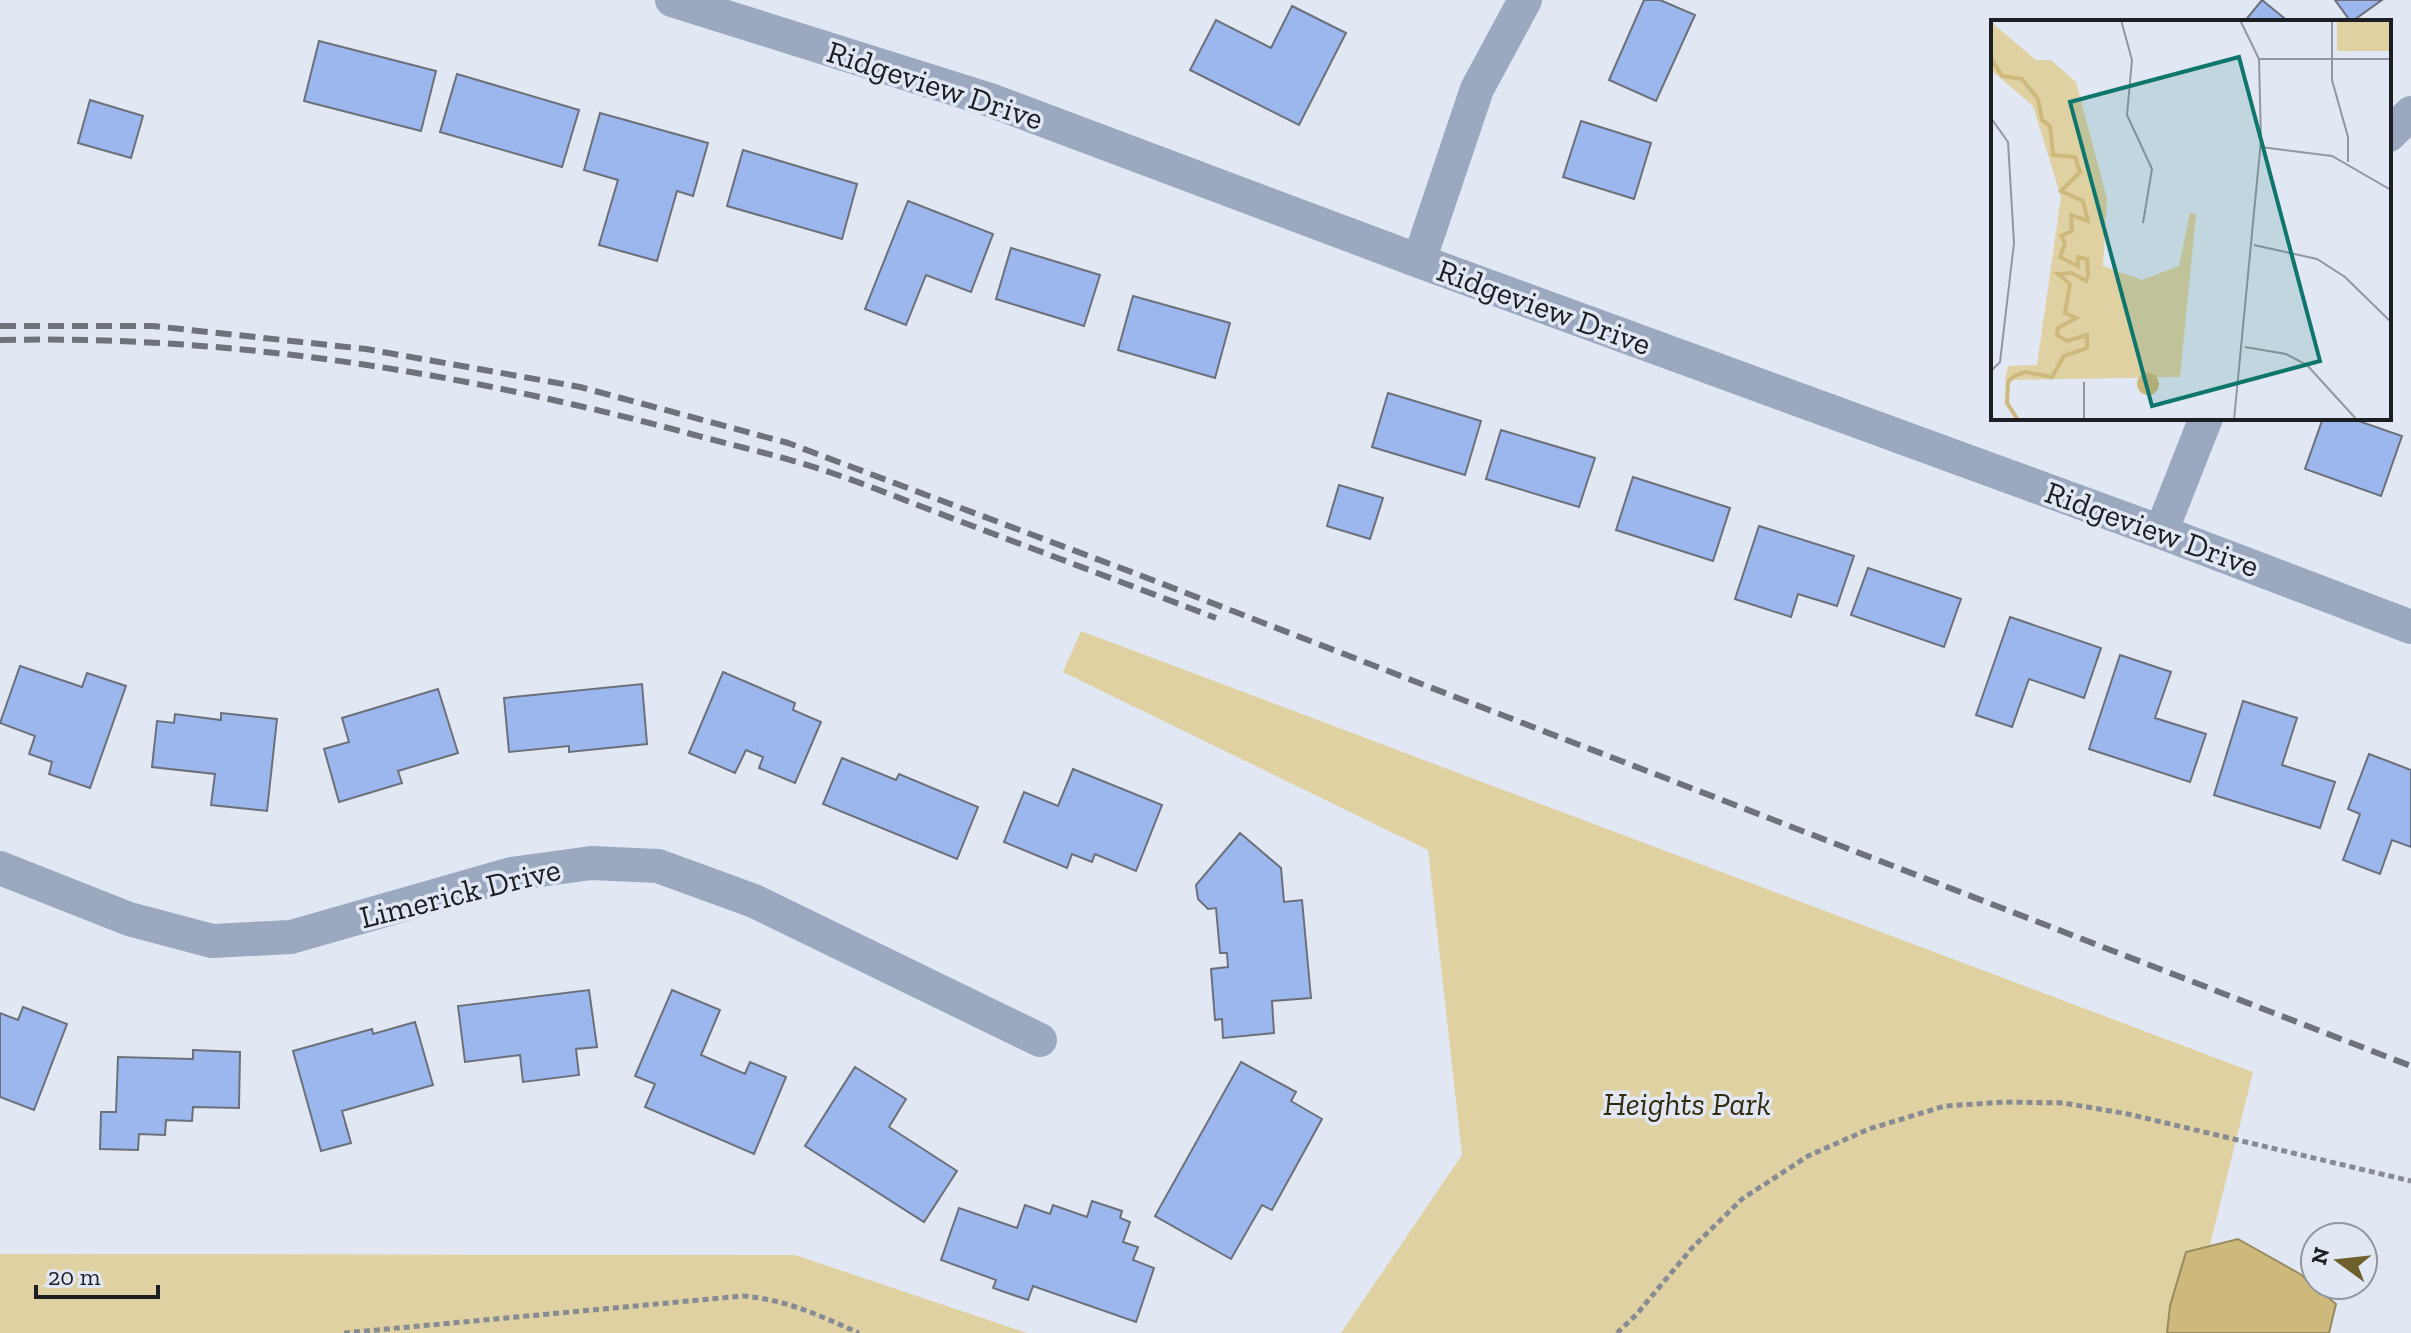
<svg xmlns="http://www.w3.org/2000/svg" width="2411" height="1333" font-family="'Zilla Slab',serif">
  <rect width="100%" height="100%" fill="#e1e7f3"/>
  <path fill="#e0d1a2" d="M 1081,631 L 2253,1072 L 2188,1333 L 1341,1333 L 1462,1155 L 1428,850 L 1063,672 Z
    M 0,1254 L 795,1255 L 1027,1333 L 0,1333 Z"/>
  <path fill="#cdb97c" stroke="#988a61" stroke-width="2" d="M 2238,1239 L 2300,1274 L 2336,1304 L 2329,1333 L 2167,1333 L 2170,1306 L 2186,1252 Z"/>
  <path fill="#9bb7ed" stroke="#6b707a" stroke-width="2" d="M 1644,0 L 1660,0 L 1695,15 L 1656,101 L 1609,80 Z
    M 2262,0 L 2289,22 L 2244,22 Z
    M 2335,0 L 2382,0 L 2351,22 Z
    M 1292,6 L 1346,33 L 1299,125 L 1190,70 L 1216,20 L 1271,48 Z
    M 319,41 L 436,71 L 421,131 L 304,101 Z
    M 457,74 L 579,110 L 562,167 L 440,132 Z
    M 90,100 L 143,116 L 131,158 L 78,143 Z
    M 600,113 L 708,143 L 693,196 L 677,191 L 657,261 L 599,245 L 618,180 L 584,170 Z
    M 1581,121 L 1651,143 L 1634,199 L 1563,177 Z
    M 743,150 L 857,184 L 842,239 L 727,206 Z
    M 908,201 L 993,234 L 971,292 L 926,275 L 906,325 L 865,309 Z
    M 1011,248 L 1100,275 L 1084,326 L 996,299 Z
    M 1133,296 L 1230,323 L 1215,378 L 1118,350 Z
    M 1388,393 L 1481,421 L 1465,475 L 1372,447 Z
    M 2323,418 L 2350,418 L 2402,436 L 2381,496 L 2305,469 Z
    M 1501,430 L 1595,458 L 1579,507 L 1486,479 Z
    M 1633,477 L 1730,508 L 1713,561 L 1616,530 Z
    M 1339,485 L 1383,498 L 1370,539 L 1327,526 Z
    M 1759,526 L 1854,556 L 1837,606 L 1798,594 L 1791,617 L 1735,599 Z
    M 1868,568 L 1961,599 L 1944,647 L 1851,615 Z
    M 2010,617 L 2101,648 L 2084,698 L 2029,679 L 2012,727 L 1976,715 Z
    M 2120,655 L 2171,672 L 2155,718 L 2206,734 L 2190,782 L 2089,749 Z
    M 20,666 L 82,687 L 87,673 L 126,686 L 90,788 L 49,774 L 52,762 L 29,754 L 35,736 L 0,723 Z
    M 723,672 L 795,703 L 793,710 L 821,722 L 795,783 L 759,768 L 763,757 L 746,750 L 735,773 L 689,753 Z
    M 642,684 L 647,744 L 569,752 L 569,746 L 509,752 L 504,698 Z
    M 438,689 L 458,753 L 398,771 L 402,783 L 339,802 L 324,749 L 349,742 L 342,718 Z
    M 2243,701 L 2297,718 L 2282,765 L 2335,782 L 2320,828 L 2214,795 Z
    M 221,713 L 277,719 L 267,811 L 211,805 L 215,774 L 152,767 L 157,721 L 174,723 L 175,714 L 221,720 Z
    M 2369,754 L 2411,770 L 2411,847 L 2392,840 L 2380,874 L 2343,860 L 2360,814 L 2348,809 Z
    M 842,758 L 896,780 L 899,774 L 978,807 L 957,859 L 823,804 Z
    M 1073,769 L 1162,805 L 1136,871 L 1095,854 L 1092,862 L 1072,854 L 1067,868 L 1004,842 L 1024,792 L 1058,806 Z
    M 1240,833 L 1281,868 L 1284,902 L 1302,900 L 1311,998 L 1272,1001 L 1274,1033 L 1223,1038 L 1222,1019 L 1215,1020 L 1211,969 L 1228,967 L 1227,953 L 1220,953 L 1216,908 L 1208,909 L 1198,899 L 1196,885 Z
    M 589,990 L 597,1047 L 576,1049 L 579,1075 L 523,1082 L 520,1055 L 465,1062 L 458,1006 Z
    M 672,990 L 720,1010 L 701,1055 L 745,1074 L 750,1062 L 786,1077 L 754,1154 L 645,1107 L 655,1084 L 635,1076 Z
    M 23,1007 L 67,1024 L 34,1110 L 0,1097 L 0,1013 L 18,1020 Z
    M 415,1022 L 433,1085 L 342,1111 L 351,1143 L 321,1151 L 293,1051 L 372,1029 L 373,1034 Z
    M 193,1050 L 240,1052 L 239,1108 L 193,1107 L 192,1121 L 166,1120 L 165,1135 L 139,1134 L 138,1150 L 100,1149 L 101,1112 L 116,1112 L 118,1057 L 193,1059 Z
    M 1241,1062 L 1296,1092 L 1291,1101 L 1322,1119 L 1272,1210 L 1262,1205 L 1231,1259 L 1155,1216 Z
    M 855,1067 L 906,1099 L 889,1127 L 957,1171 L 924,1222 L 805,1146 Z
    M 1092,1201 L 1122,1211 L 1120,1218 L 1130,1222 L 1123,1242 L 1138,1247 L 1133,1260 L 1154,1268 L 1136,1322 L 1033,1286 L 1028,1300 L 993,1288 L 996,1280 L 941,1260 L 959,1208 L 1017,1228 L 1025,1205 L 1050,1214 L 1053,1205 L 1087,1217 Z"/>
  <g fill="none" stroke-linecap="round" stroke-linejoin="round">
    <path stroke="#878b94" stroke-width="5" stroke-dasharray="6 4" stroke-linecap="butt" d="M 344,1333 L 743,1296 C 788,1300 818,1315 859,1333
      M 1617,1333 L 1636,1315 L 1692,1248 L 1742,1199 L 1808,1156 L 1869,1129 L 1945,1106 L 2005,1102 L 2064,1103 L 2128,1114 L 2411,1181"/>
    <path stroke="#9ba8c0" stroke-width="34" d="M 672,0 L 990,100 L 1419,261 L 2161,532 L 2411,627
      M 2389,135 L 2411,113
      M 1419,261 L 1477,89 L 1525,0
      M 2161,532 L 2206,418
      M 0,868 L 129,919 L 212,941 L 291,937 L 511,874 L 591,863 L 658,866 L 754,901 L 1040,1040"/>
    <path stroke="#6e727a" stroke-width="6" stroke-dasharray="16 8" stroke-linecap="butt" d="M 0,326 L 153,326 L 366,349 L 580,387 L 788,443 L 1142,576 L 2411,1066
      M 0,340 C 230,335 458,372 680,431 C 730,445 783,456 832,473 C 876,488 919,506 962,522 C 1047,554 1132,586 1216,618"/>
  </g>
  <g text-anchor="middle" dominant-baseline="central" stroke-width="7" stroke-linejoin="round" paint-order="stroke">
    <g font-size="32" fill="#1b1e22" stroke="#e1e7f3">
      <text transform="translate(935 85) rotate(18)">Ridgeview Drive</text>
      <text transform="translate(1544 307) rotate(20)">Ridgeview Drive</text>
      <text transform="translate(2152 529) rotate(20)">Ridgeview Drive</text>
      <text transform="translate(460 893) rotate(-14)">Limerick Drive</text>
    </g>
    <g font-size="32" font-style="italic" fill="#342b0f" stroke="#e1e7f3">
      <text x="1687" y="1104">Heights Park</text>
    </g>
  </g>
  <g transform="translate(1991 20)">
    <rect width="400" height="400" fill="#e1e7f3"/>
    <path d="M 346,0 L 400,0 L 400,31 L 346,31 ZM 0,2 L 45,40 L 60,40 L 85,62 L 116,179 L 112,246 L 151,260 L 188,246 L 199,193 L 205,194 L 189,357 L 14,360 L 17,346 L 46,345 L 70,177 L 42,86 L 0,50 Z" fill="#e0d1a2"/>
    <path d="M146 364a11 11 0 1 1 22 0a11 11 0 1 1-22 0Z" fill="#cdb97c"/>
    <path fill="none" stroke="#cdb97c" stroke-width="4" d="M 0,38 L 11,56 L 31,59 L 47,79 L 51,100 L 59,106 L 62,135 L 84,137 L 89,152 L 70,171 L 92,181 L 97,201 L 80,195 L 81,211 L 70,216 L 74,223 L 69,237 L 87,246 L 87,237 L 96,239 L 97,255 L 95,261 L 81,253 L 67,254 L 79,264 L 74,293 L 85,298 L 67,308 L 66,315 L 76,321 L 96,315 L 96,328 L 73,336 L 61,357 L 34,352 L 23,356 L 17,362 L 16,383 L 27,400"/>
    <path fill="none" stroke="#92979f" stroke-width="2" d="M 130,0 L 141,40 L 136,95 L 161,149 L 152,203M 341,0 L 341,60 L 357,117 L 357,142M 268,39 L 400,39M 0,98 L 17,122 L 23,223 L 9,342 L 0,351M 270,127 L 341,136 L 400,170M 263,225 L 326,239 L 354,257 L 400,302M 254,327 L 295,334 L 316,345 L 366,400M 93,362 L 93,400M 243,400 L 270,120 L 268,39 L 249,0"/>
    <path fill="#0f766e" fill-opacity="0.15" stroke="#0f766e" stroke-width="4" d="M 248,37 L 329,341 L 161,386 L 79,82 Z"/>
    <rect width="400" height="400" fill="none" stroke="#1b1e22" stroke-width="4"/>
  </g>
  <g transform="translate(2339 1261) rotate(285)"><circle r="38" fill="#e1e7f3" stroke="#92979f" stroke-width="2"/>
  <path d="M0-6L14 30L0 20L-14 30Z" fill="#6e5f2c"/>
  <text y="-12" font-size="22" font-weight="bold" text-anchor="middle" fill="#1b1e22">N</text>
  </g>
  <path d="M36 1285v12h122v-12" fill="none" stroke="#1b1e22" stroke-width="4"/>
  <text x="48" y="1285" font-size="24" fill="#1b1e22" stroke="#e1e7f3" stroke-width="6" paint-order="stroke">20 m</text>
</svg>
